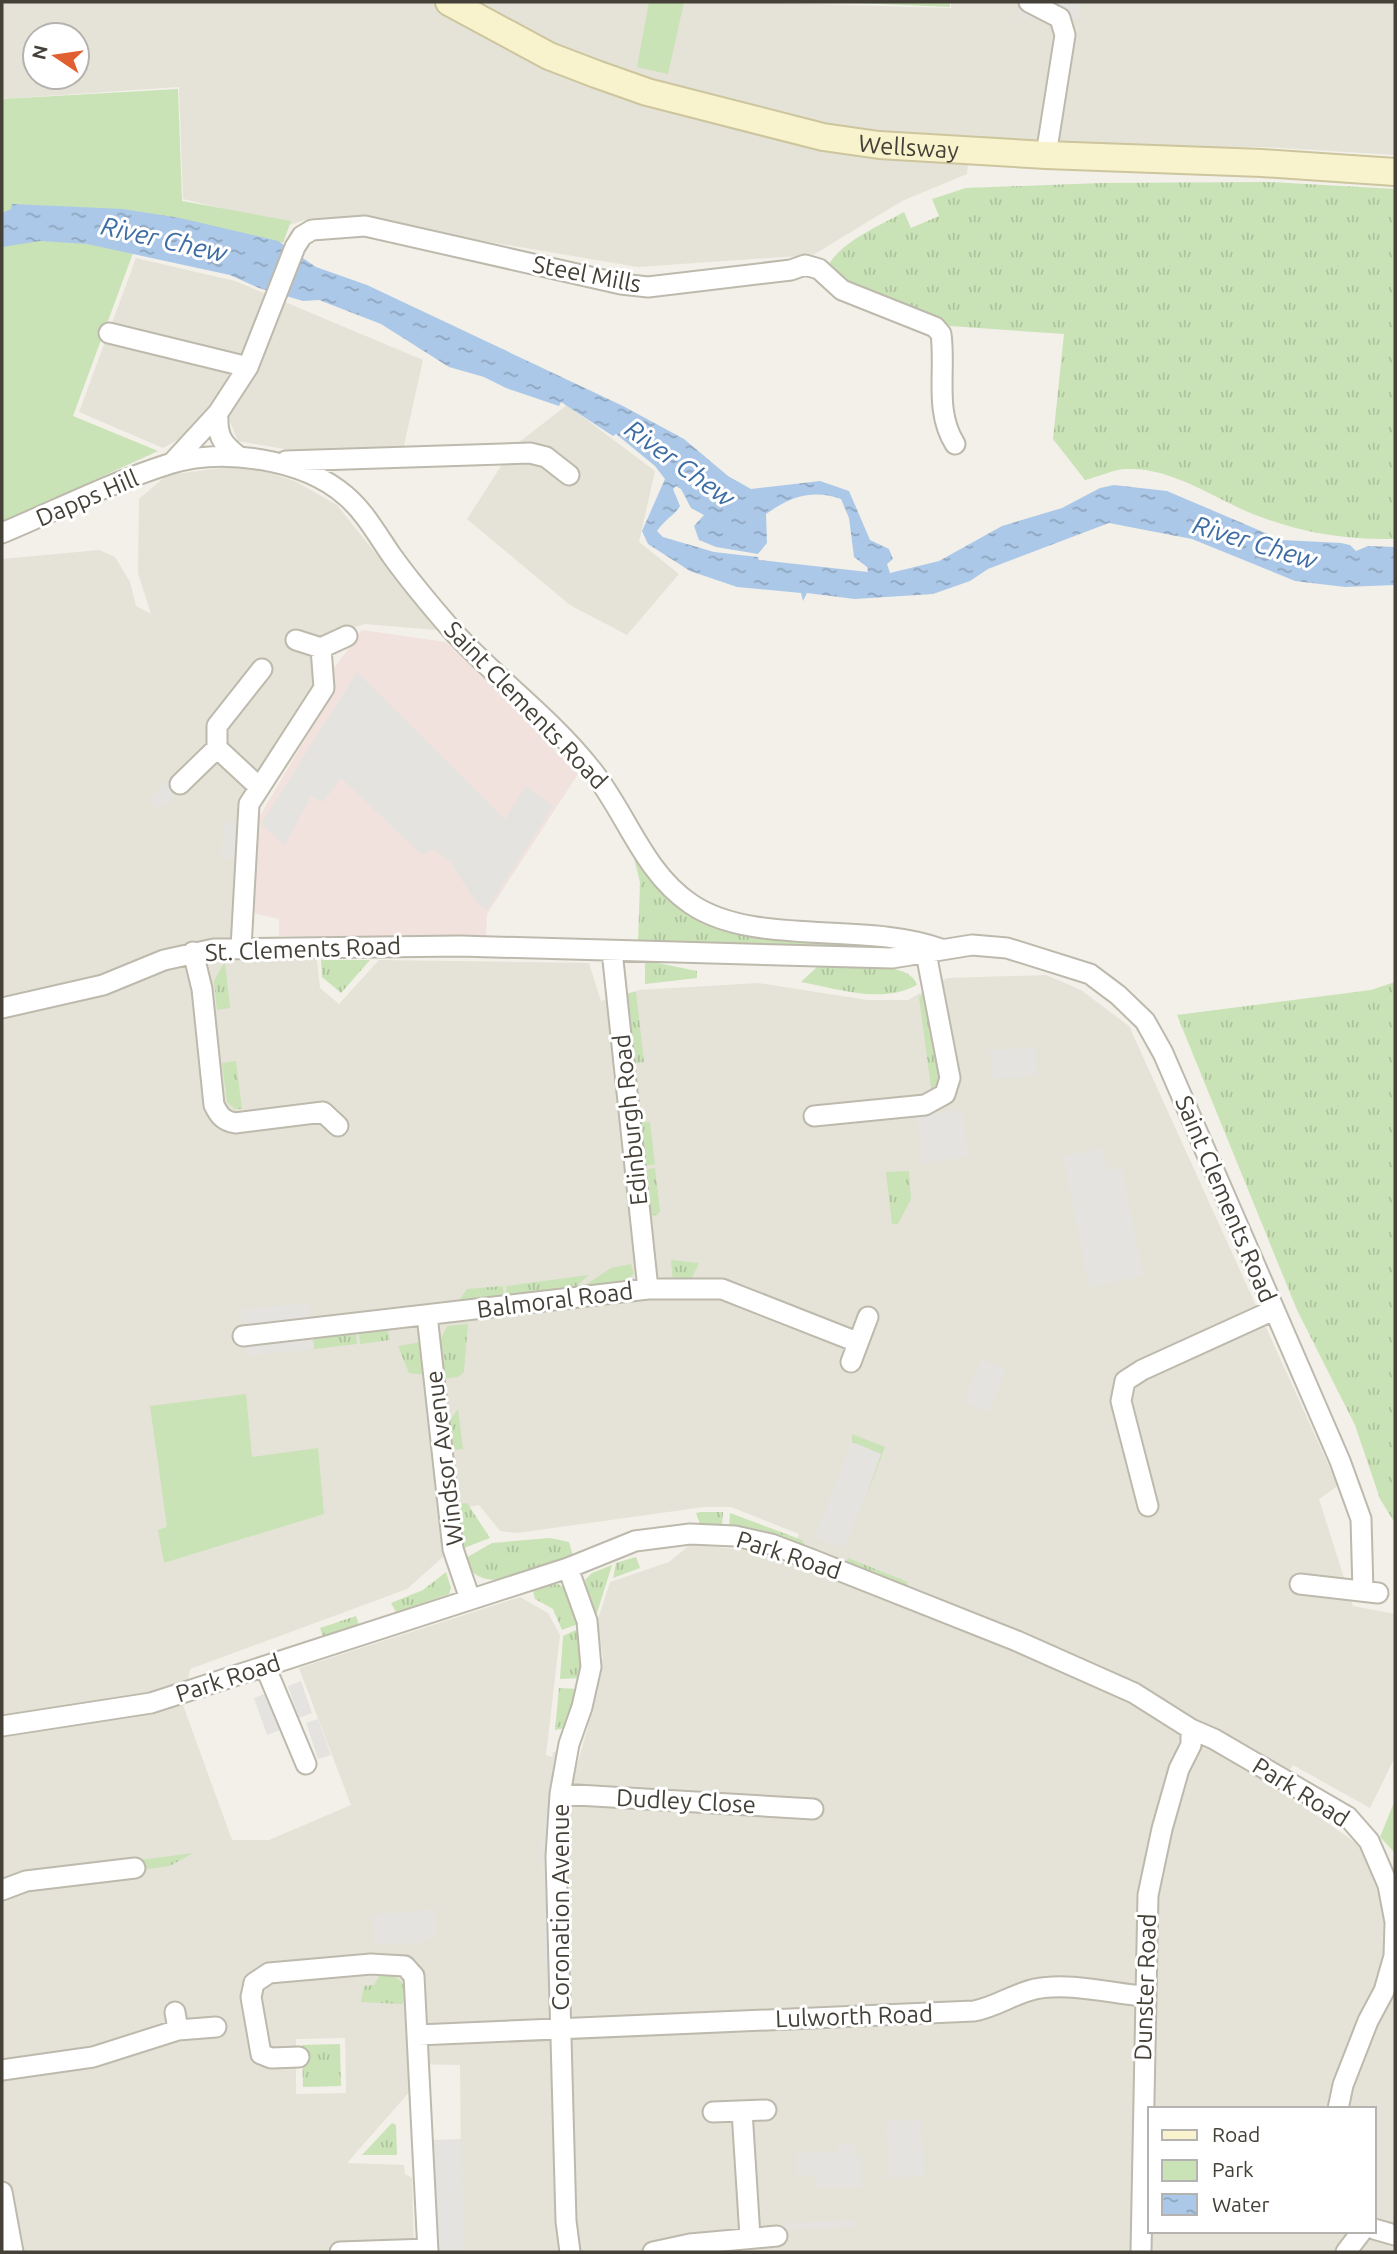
<svg xmlns="http://www.w3.org/2000/svg" width="1397" height="2254" font-family="Ubuntu,sans-serif">
  <defs>
    <pattern id="grass-tufts" width="24" height="20" patternUnits="userSpaceOnUse" patternTransform="scale(1.75)"><rect width="24" height="20" fill="#c9e2b6"/><path d="M3 7l-1-3M5 7V3M7 7l1-3M15 17l-1-3M17 17v-4M19 17l1-3" fill="none" stroke="#aec39d"/></pattern>
    <pattern id="water-ripples" width="26" height="14" patternUnits="userSpaceOnUse" patternTransform="scale(1.75)"><rect width="26" height="14" fill="#acc8e8"/><path d="M2 4q2-2 4 0t4 0M15 11q2-2 4 0t4 0" fill="none" stroke="#8ea4bd"/></pattern>
  </defs>
  <rect width="100%" height="100%" fill="#f2f0e8"/>
  <path fill="#e5e3d7" fill-rule="evenodd" d="M 2,2 L 746,2 L 951,8 L 951,2 L 1395,2 L 1395,155 L 1264,147 L 1072,149 L 970,140 L 967,174 L 902,201 L 813,255 L 638,267 L 341,217 L 312,218 L 289,225 L 183,199 L 179,87 L 2,99 ZM 35,35 L 77,35 L 77,77 L 35,77 Z
    M 136,258 L 235,281 L 423,360 L 403,450 L 307,453 L 238,441 L 220,398 L 183,437 L 163,448 L 79,412 Z
    M 567,405 L 655,471 L 639,542 L 679,574 L 627,635 L 570,605 L 467,519 L 514,446 Z
    M 244,465 L 295,481 L 337,505 L 437,630 L 365,624 L 320,637 L 319,693 L 244,796 L 234,957 L 317,960 L 320,988 L 339,1004 L 379,960 L 589,963 L 601,1001 L 639,990 L 758,983 L 867,1000 L 908,1000 L 947,978 L 1046,975 L 1081,990 L 1129,1026 L 1338,1486 L 1319,1499 L 1353,1606 L 1395,1614 L 1395,1757 L 1370,1808 L 1293,1765 L 1279,1789 L 1359,1845 L 1395,1879 L 1395,2252 L 462,2252 L 460,2065 L 412,2064 L 412,2089 L 347,2163 L 404,2165 L 405,2174 L 412,2178 L 414,2252 L 2,2252 L 2,559 L 99,550 L 115,557 L 130,582 L 136,606 L 151,614 L 138,573 L 139,499 L 167,475 ZM 479,1505 L 500,1531 L 517,1533 L 704,1507 L 731,1507 L 799,1534 L 787,1561 L 752,1551 L 691,1544 L 669,1562 L 610,1582 L 597,1622 L 603,1657 L 594,1704 L 577,1766 L 546,1755 L 560,1635 L 548,1613 L 520,1597 L 299,1668 L 351,1805 L 269,1840 L 232,1840 L 183,1705 L 190,1669 L 407,1589 L 444,1556 L 444,1512 ZM 323,1514 L 164,1563 L 159,1531 L 167,1528 ZM 345,2038 L 346,2093 L 296,2094 L 296,2039 ZM 1150,2109 L 1374,2109 L 1374,2231 L 1150,2231 Z"/>
  <path fill="#f1e2dd" d="M 362,630 L 446,642 L 483,678 L 533,713 L 555,751 L 578,774 L 487,914 L 486,938 L 279,936 L 279,919 L 253,913 L 257,821 L 335,688 L 332,671 Z"/>
  <path fill="url(#grass-tufts)" d="M 1270,182 L 1395,189 L 1395,539 C 1347,540 1303,533 1258,516 C 1216,500 1173,467 1127,469 C 1114,469 1098,477 1085,480 L 1053,439 L 1064,334 L 950,326 L 834,280 L 825,272 C 836,243 878,227 904,212 L 911,228 L 939,216 L 932,199 L 966,188 L 1101,183 Z
    M 634,858 L 695,914 L 901,940 L 900,950 L 638,942 L 640,882 Z
    M 321,960 L 370,960 L 341,993 L 322,977 Z
    M 225,961 L 230,1008 L 217,1010 L 214,981 Z
    M 648,961 L 697,971 L 697,978 L 645,984 L 645,962 Z
    M 817,967 C 840,967 910,959 917,985 C 882,1004 838,989 801,982 Z
    M 1395,982 L 1395,1523 L 1380,1499 L 1355,1425 L 1297,1310 L 1177,1015 L 1371,990 Z
    M 927,991 C 932,1017 954,1077 932,1095 L 919,997 Z
    M 636,992 L 644,1062 L 632,1064 L 624,994 Z
    M 236,1061 L 242,1109 L 235,1109 L 227,1102 L 222,1063 Z
    M 650,1122 L 655,1164 L 643,1166 L 639,1123 Z
    M 655,1168 L 660,1211 L 657,1215 L 648,1216 L 643,1170 Z
    M 909,1171 L 911,1199 L 898,1224 L 892,1224 L 886,1172 Z
    M 671,1260 L 699,1263 L 690,1282 L 673,1282 Z
    M 631,1264 L 634,1273 L 624,1284 L 581,1288 L 611,1268 Z
    M 589,1275 L 571,1291 L 507,1298 L 506,1286 Z
    M 503,1286 L 504,1299 L 457,1303 L 467,1289 Z
    M 386,1323 L 390,1340 L 360,1344 L 359,1333 L 382,1330 Z
    M 468,1324 L 464,1372 L 458,1377 L 442,1379 L 439,1344 L 447,1326 Z
    M 356,1334 L 357,1344 L 314,1349 L 313,1339 Z
    M 421,1342 L 425,1375 L 409,1373 L 398,1346 Z
    M 458,1409 L 463,1449 L 450,1450 L 447,1425 Z
    M 852,1434 L 885,1447 L 864,1503 L 881,1454 L 852,1442 Z
    M 467,1503 L 490,1538 L 461,1549 L 456,1504 Z
    M 701,1512 L 723,1512 L 722,1526 L 700,1524 L 696,1513 Z
    M 730,1513 L 802,1540 L 804,1543 L 802,1546 L 729,1527 Z
    M 550,1538 L 569,1542 L 573,1556 C 542,1567 481,1602 464,1559 L 492,1543 Z
    M 636,1557 L 640,1568 L 613,1578 L 616,1563 Z
    M 848,1558 L 908,1582 L 905,1588 L 845,1564 Z
    M 612,1565 L 596,1616 L 593,1616 L 585,1580 L 592,1573 Z
    M 446,1572 L 451,1588 L 449,1594 L 396,1612 L 391,1603 L 423,1590 Z
    M 558,1584 L 566,1589 L 578,1624 L 562,1630 L 553,1609 L 535,1599 L 532,1586 Z
    M 356,1616 L 359,1625 L 323,1637 L 320,1628 Z
    M 580,1628 L 581,1678 L 560,1679 L 563,1636 Z
    M 559,1688 L 578,1689 L 565,1728 L 555,1730 Z
    M 193,1853 L 170,1866 L 141,1870 L 140,1860 Z
    M 381,1973 C 399,1974 411,1987 402,2004 L 361,2002 L 364,1986 L 374,1985 Z
    M 340,2044 L 341,2086 L 303,2087 L 302,2045 Z
    M 392,2123 L 396,2125 L 397,2155 L 362,2155 Z"/>
  <path fill="#c9e2b6" d="M 649,2 L 684,2 L 668,74 L 637,67 Z
    M 833,2 L 950,2 L 950,7 Z
    M 178,89 L 182,201 L 291,221 L 283,243 L 147,215 L 73,416 L 158,451 L 2,522 L 2,99 Z
    M 246,1394 L 252,1457 L 318,1448 L 324,1514 L 164,1563 L 158,1530 L 167,1527 L 150,1406 Z
    M 1395,1800 L 1395,1853 L 1380,1837 Z"/>
  <path fill="#e4e3e0" d="M 1019,2 L 1079,2 L 1079,18 L 1019,19 Z
    M 357,672 L 505,819 L 526,786 L 553,806 L 487,910 L 476,902 L 450,862 L 434,849 L 422,855 L 341,778 L 323,802 L 311,796 L 285,845 L 261,824 Z
    M 170,779 L 180,790 L 158,810 L 148,799 Z
    M 223,823 L 240,823 L 238,858 L 222,858 Z
    M 1035,1047 L 1037,1076 L 992,1079 L 990,1050 Z
    M 962,1110 L 968,1157 L 922,1163 L 916,1115 Z
    M 1102,1148 L 1107,1171 L 1122,1169 L 1143,1276 L 1089,1287 L 1063,1156 Z
    M 309,1303 L 314,1349 L 246,1356 L 241,1310 Z
    M 981,1360 L 1006,1370 L 989,1412 L 964,1402 Z
    M 852,1442 L 881,1454 L 844,1549 L 815,1537 Z
    M 301,1681 L 312,1713 L 299,1718 L 288,1686 Z
    M 267,1693 L 280,1730 L 267,1735 L 254,1698 Z
    M 318,1719 L 331,1755 L 318,1759 L 306,1723 Z
    M 553,1752 L 559,1752 L 548,1835 L 549,1964 L 544,1963 L 542,1843 Z
    M 435,1909 L 436,1938 L 422,1939 L 422,1943 L 374,1945 L 372,1915 Z
    M 921,2120 L 924,2176 L 888,2178 L 886,2121 Z
    M 461,2139 L 464,2252 L 434,2252 L 431,2140 Z
    M 837,2143 L 854,2143 L 855,2155 L 861,2155 L 862,2188 L 816,2188 L 815,2175 L 798,2176 L 797,2153 L 837,2151 Z
    M 854,2220 L 854,2227 L 786,2230 L 785,2223 Z"/>
  <path fill="url(#water-ripples)" fill-rule="evenodd" d="M 12,204 L 123,209 L 180,218 L 278,241 L 316,267 L 367,285 L 623,406 L 684,439 L 728,476 L 751,489 L 820,481 L 849,491 L 870,540 L 889,549 L 893,559 L 887,564 L 890,573 L 939,561 L 1002,526 L 1062,508 L 1100,488 L 1114,485 L 1167,491 L 1282,540 L 1341,543 L 1350,545 L 1356,551 L 1368,546 L 1395,547 L 1395,585 L 1345,587 L 1295,581 L 1192,539 L 1109,523 L 988,569 L 970,581 L 933,594 L 855,599 L 807,593 L 803,601 L 801,593 L 737,587 L 690,571 L 648,544 L 642,531 L 665,479 L 655,466 L 616,434 L 613,436 L 561,402 L 559,406 L 506,388 L 484,377 L 449,367 L 381,324 L 319,300 L 303,301 L 259,288 L 230,275 L 87,244 L 40,241 L 2,247 L 2,213 L 11,209 ZM 676,486 L 681,489 L 691,508 L 704,515 L 694,526 L 699,540 L 716,547 L 758,554 L 767,543 L 766,514 C 790,497 812,489 841,499 L 849,518 L 854,557 L 867,567 L 868,572 L 759,560 L 758,557 L 714,552 L 663,537 L 657,531 C 664,520 676,514 680,506 L 673,489 Z"/>
  <g fill="none" stroke-linecap="round" stroke-linejoin="round">
    <defs>
      <path id="minor" d="M 1029,2 L 1060,18 L 1065,35 L 1046,155
        M 109,333 L 248,367
        M 218,413 C 217,435 221,443 238,456
        M 286,461 L 530,453 L 546,457 L 569,475
        M 172,463 L 218,413 L 248,367 L 295,247 L 302,236 L 312,230 L 365,226 L 621,284 L 648,287 L 791,270 L 805,265 L 819,269 L 842,290 L 935,327 L 941,334 C 946,371 934,411 955,444
        M 2,533 C 57,510 112,482 169,464 C 222,447 304,459 346,496 C 365,512 378,536 392,556 C 410,581 431,606 451,629 C 495,678 550,717 591,769 C 626,812 643,872 691,904 C 754,947 866,921 941,949
        M 296,640 L 321,648 L 347,636
        M 217,748 L 259,787
        M 180,784 L 217,748 L 217,726 L 262,669
        M 241,948 L 249,804 L 324,688 L 321,648
        M 612,951 L 648,1289
        M 193,952 L 202,989 L 214,1105 C 219,1115 223,1121 235,1123 L 323,1112 L 338,1126
        M 2,1008 L 103,985 L 164,960 L 214,949 L 460,946 L 892,958 L 972,945 L 1007,948 L 1090,974 L 1118,995 L 1145,1021 L 1163,1053 L 1340,1461 L 1361,1519 L 1363,1591
        M 814,1116 L 925,1105 L 945,1094 L 950,1078 L 926,953
        M 427,1315 L 453,1549 L 470,1599
        M 243,1336 L 648,1289 L 722,1289 L 857,1342
        M 851,1362 L 868,1317
        M 1148,1506 L 1121,1401 L 1125,1381 L 1142,1370 L 1274,1310
        M 568,1568 L 587,1621 L 591,1667 L 582,1707 L 569,1744 L 560,1794 L 556,1856 L 566,2221 L 570,2252
        M 1300,1584 L 1378,1593
        M 265,1666 L 306,1764
        M 2,1726 L 151,1703 L 568,1568 L 635,1541 L 690,1534 L 735,1536 L 771,1544 L 813,1560 L 1017,1641 L 1134,1693 L 1191,1729 L 1214,1739 L 1348,1817 L 1369,1841 L 1388,1885 L 1395,1922
        M 560,1794 L 813,1809
        M 2,1890 L 26,1881 L 135,1868
        M 175,2012 L 178,2030
        M 418,2035 L 974,2011 C 996,2007 1013,1994 1035,1989 C 1068,1982 1110,1993 1143,1996
        M 299,2057 L 271,2058 L 261,2054 L 251,1997 L 254,1983 L 269,1973 L 371,1964 L 405,1966 L 414,1976 L 428,2252
        M 2,2070 L 93,2057 L 178,2030 L 216,2027
        M 1338,2109 L 1343,2085 L 1368,2021 L 1384,1991 L 1394,1956 L 1395,1924
        M 742,2111 L 750,2237
        M 713,2112 L 766,2110
        M 2,2192 L 13,2252
        M 1374,2229 L 1395,2235
        M 340,2252 L 428,2249
        M 653,2252 L 690,2244 L 777,2236
        M 1141,2252 L 1148,1895 L 1162,1829 L 1179,1769 L 1191,1745 L 1191,1729
        M 1346,2252 L 1362,2231"/>
      <g id="secondary">
        <path id="s1" d="M 449,2 L 549,56 L 596,74 L 647,92 L 823,137 L 879,145 L 1046,155 L 1262,163 L 1395,172"/>
      </g>
    </defs>
    <use href="#minor" stroke="#bdb9ac" stroke-width="23"/>
    <use href="#secondary" stroke="#ccc59d" stroke-width="30"/>
    <use href="#minor" stroke="#fff" stroke-width="19"/>
    <use href="#secondary" stroke="#f8f3cc" stroke-width="26"/>
  </g>
  <g text-anchor="middle" dominant-baseline="central" stroke-width="6" stroke-linejoin="round" paint-order="stroke">
    <g font-size="24" fill="#454138" stroke="#fff">
      <text stroke="none"><textPath href="#s1" startOffset="486">Wellsway</textPath></text>
      <text transform="translate(587 274) rotate(11)">Steel Mills</text>
      <text transform="translate(87 498) rotate(-23)">Dapps Hill</text>
      <text transform="translate(526 705) rotate(46)">Saint Clements Road</text>
      <text transform="translate(303 949) rotate(-2)">St. Clements Road</text>
      <text transform="translate(630 1120) rotate(-96)">Edinburgh Road</text>
      <text transform="translate(1226 1199) rotate(67)">Saint Clements Road</text>
      <text transform="translate(555 1300) rotate(-7)">Balmoral Road</text>
      <text transform="translate(444 1458) rotate(-97)">Windsor Avenue</text>
      <text transform="translate(789 1555) rotate(18)">Park Road</text>
      <text transform="translate(228 1678) rotate(-18)">Park Road</text>
      <text transform="translate(1301 1792) rotate(32)">Park Road</text>
      <text transform="translate(686 1801) rotate(3)">Dudley Close</text>
      <text transform="translate(560 1907) rotate(-90)">Coronation Avenue</text>
      <text transform="translate(1145 1987) rotate(-88)">Dunster Road</text>
      <text transform="translate(854 2016) rotate(-2)">Lulworth Road</text>
    </g>
    <g font-size="26" font-style="italic" fill="#3d6da4" stroke="#fff">
      <text transform="translate(164 239) rotate(13)">River Chew</text>
      <text transform="translate(680 463) rotate(36)">River Chew</text>
      <text transform="translate(1255 542) rotate(17)">River Chew</text>
    </g>
  </g>
  <rect width="1397" height="2254" fill="none" stroke="#454138" stroke-width="7"/>
  <rect x="1148" y="2107" width="228" height="126" fill="#ffffff" stroke="#b5b3af" stroke-width="2"/>
  <rect x="1162" y="2130" width="35" height="10" fill="#f8f3cc" stroke="#b5b3af" stroke-width="2"/>
  <text x="1212" y="2142" font-size="21" fill="#454138">Road</text>
  <rect x="1162" y="2160" width="35" height="21" fill="#c9e2b6" stroke="#b5b3af" stroke-width="2"/>
  <text x="1212" y="2177" font-size="21" fill="#454138">Park</text>
  <rect x="1162" y="2194" width="35" height="21" fill="url(#water-ripples)" stroke="#b5b3af" stroke-width="2"/>
  <text x="1212" y="2212" font-size="21" fill="#454138">Water</text>
  <g transform="translate(56 56) rotate(283)"><circle r="33" fill="#ffffff" stroke="#b5b3af" stroke-width="2"/>
  <path d="M0-5L12 26L0 18L-12 26Z" fill="#e16031"/>
  <text y="-10" font-size="19" font-weight="bold" text-anchor="middle" fill="#454138">N</text>
  </g>
</svg>
